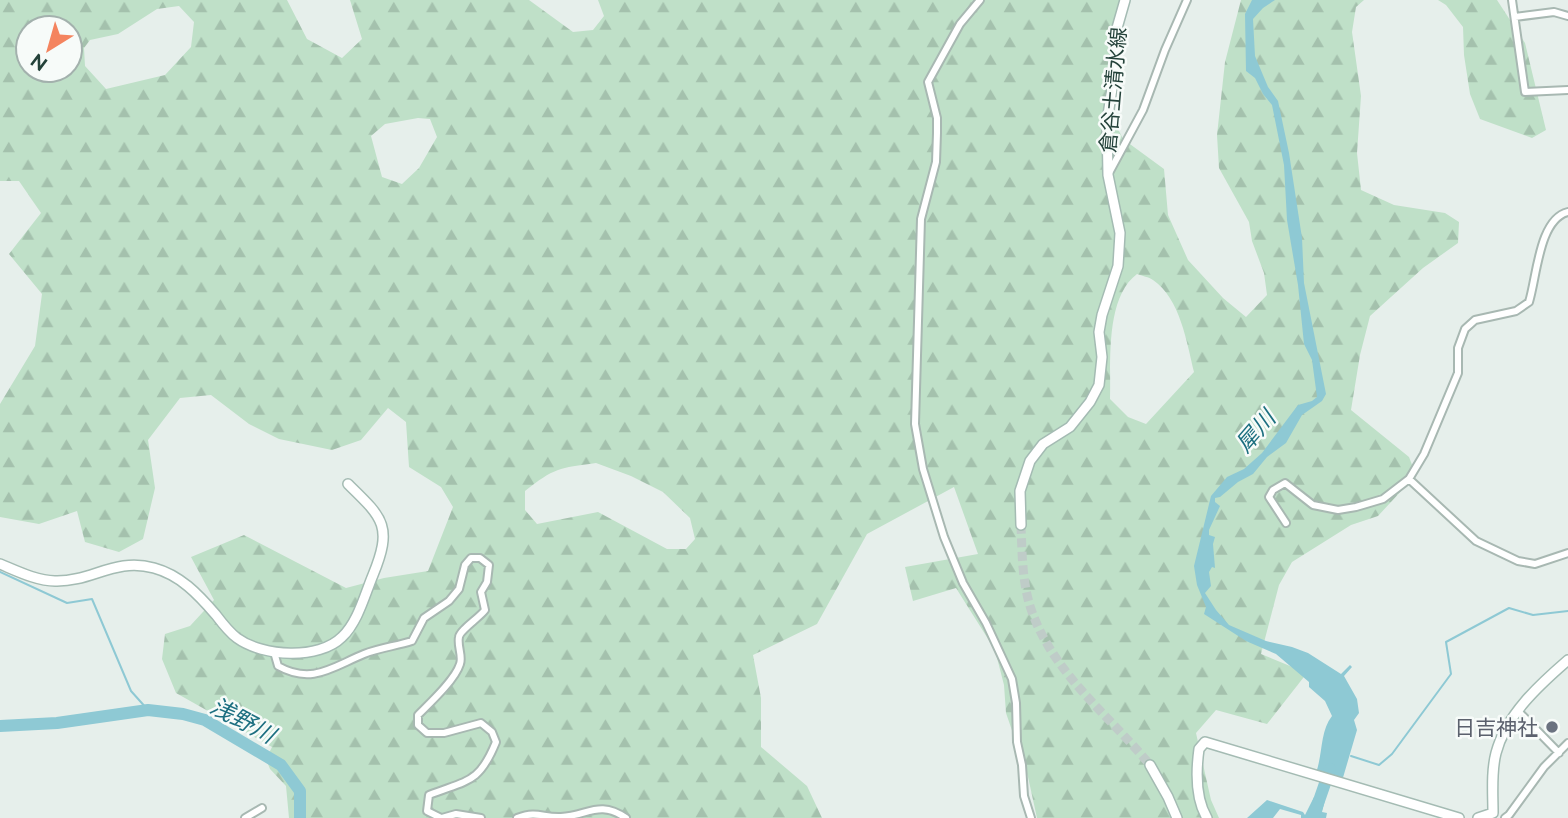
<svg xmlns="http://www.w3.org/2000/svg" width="1568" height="818" font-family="Raleway,'Noto Sans JP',sans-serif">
  <defs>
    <pattern id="forest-firs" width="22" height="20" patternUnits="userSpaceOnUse" patternTransform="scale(1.75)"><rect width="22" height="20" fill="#bfe0c8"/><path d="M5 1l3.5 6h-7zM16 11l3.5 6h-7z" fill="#a4c1ad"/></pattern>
  </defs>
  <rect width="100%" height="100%" fill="#e6efeb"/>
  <path fill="url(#forest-firs)" fill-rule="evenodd" d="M 0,0 L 287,0 L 307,39 L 342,58 L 362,39 L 350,0 L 529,0 L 573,32 L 593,30 L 604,16 L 598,0 L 1123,0 L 1108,109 L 1123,139 L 1164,169 L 1168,215 L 1188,260 L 1223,298 L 1246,317 L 1267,295 L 1264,273 L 1252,241 L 1249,222 L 1219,168 L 1217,135 L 1225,62 L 1241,0 L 1364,0 L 1356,7 L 1352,32 L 1361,96 L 1357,153 L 1361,190 L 1394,205 L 1445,213 L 1459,222 L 1458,243 L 1423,268 L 1370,316 L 1360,355 L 1351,410 L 1409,457 L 1416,475 L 1378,516 L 1351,525 L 1292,562 L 1279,585 L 1261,654 L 1307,673 L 1267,724 L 1216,710 L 1196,733 L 1211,800 L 1219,818 L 1037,818 L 1028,777 L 1006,713 L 1004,685 L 995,650 L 956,588 L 913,601 L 905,567 L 978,554 L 954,487 L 867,534 L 817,624 L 753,655 L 761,698 L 761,747 L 807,786 L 822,818 L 289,818 L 286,786 L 270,769 L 266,759 L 272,747 L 176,693 L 162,659 L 165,634 L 190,626 L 214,600 L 191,557 L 244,535 L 346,588 L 384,578 L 428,571 L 453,507 L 441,487 L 409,467 L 406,422 L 388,408 L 361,440 L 332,450 L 279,439 L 249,424 L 211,395 L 180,398 L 148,440 L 155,488 L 143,539 L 119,552 L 85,542 L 77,511 L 39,524 L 0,517 L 0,404 L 35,346 L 42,294 L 9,254 L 41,213 L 19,181 L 0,181 ZM 179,6 L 194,22 L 191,47 L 165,75 L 106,89 L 85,66 L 84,48 L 90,40 L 118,34 L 157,9 ZM 28,28 L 70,28 L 70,70 L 28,70 ZM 418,118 L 430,119 L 437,137 L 419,168 L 402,184 L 382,177 L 371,136 L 385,124 ZM 1137,274 C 1142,276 1149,277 1153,280 C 1180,298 1187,343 1194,372 L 1146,424 L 1128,417 L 1110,399 C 1111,362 1105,298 1137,274 ZM 596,463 L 631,476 L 663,492 L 690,518 L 695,539 L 686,549 L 667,549 L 598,512 L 537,524 L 525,510 L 525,491 C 554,468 559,468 596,463 Z
    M 1438,0 L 1497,0 L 1525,43 L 1546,130 L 1532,138 L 1480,119 L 1470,94 L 1464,55 L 1463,27 L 1446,5 Z"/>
  <path fill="#8ec9d4" d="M 1252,0 L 1275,0 L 1263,8 L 1253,19 L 1255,56 L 1268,87 L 1278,101 L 1289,153 L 1302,238 L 1304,283 L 1326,394 L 1322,401 L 1302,415 L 1286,443 L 1267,457 L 1253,474 L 1238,482 L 1220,497 L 1215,498 L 1215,502 L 1220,506 L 1209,530 L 1209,535 L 1215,537 L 1213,544 L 1215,568 L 1212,567 L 1209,572 L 1211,586 L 1205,593 L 1216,610 L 1229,625 L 1266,641 L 1292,647 L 1308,653 L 1341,674 L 1350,665 L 1352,667 L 1344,676 L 1357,699 L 1359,713 L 1354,720 L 1357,730 L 1342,781 L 1316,773 C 1323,753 1320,731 1332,716 L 1325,701 L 1309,687 L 1309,682 L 1276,654 L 1246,641 L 1204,614 L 1206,607 L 1197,585 L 1194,566 L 1211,496 L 1227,477 L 1244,469 L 1262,453 L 1298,405 L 1312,401 L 1317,397 L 1312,360 L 1304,344 L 1298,285 L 1287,220 L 1284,165 L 1272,105 L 1263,94 L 1255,78 L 1246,71 L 1245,14 Z
    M 1314,797 L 1317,798 L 1316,802 L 1321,803 L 1322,799 L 1325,800 L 1322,812 L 1327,813 L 1326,818 L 1301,818 L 1301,815 L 1280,809 L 1273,818 L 1247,818 L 1267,800 L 1303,812 L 1305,815 Z"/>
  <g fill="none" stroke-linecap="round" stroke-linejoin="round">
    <path stroke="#8ec9d4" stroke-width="2" d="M 0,572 L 67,603 L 92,599 L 131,691 L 148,710
      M 1351,756 L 1379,765 L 1392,754 L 1451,674 L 1446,642 L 1509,608 L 1533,615 L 1568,611"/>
    <path stroke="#8ec9d4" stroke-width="12" d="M 0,726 L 57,723 L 148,710 L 183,714 L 205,720 L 281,765 L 300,791 L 300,818
      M 1313,818 L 1330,769"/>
    <path stroke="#bfccc8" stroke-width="9" stroke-dasharray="9 4.5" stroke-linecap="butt" d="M 1021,525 C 1022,551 1022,580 1030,606 C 1051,672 1108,714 1150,765"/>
    <defs>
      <path id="street" d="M 980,0 L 960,24 L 928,82 L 937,118 L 937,133 L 936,162 L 921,219 L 915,424 L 923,469 L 944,537 L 963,583 L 986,623 L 1012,679 L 1016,703 L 1017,742 L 1022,765 L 1024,796 L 1031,818
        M 1512,0 L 1525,92 L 1568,90
        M 1515,17 L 1554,12 L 1568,16
        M 1109,173 L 1143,110 L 1165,50 L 1187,0
        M 1409,479 L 1476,541 L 1518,561 L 1535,564 L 1568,553
        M 1286,523 L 1269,497 L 1273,490 L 1285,483 L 1313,505 L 1338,510 L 1356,507 L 1383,499 L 1409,479 L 1424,454 L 1458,373 L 1458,348 L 1465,329 L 1475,320 L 1516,311 L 1529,302 C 1537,276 1539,219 1568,212
        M 274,652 L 278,666 C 312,685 332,667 364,654 C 379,648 396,646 412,641 L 424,618 L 449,601 L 459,589 L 465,565 L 471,558 L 480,558 L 489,565 L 487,582 L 481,592 L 485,610 C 479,618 460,630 459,637 C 457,646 463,656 460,664 C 455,680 430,703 418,715 L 418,725 L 427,733 L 444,733 L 481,723 L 492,732 L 496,742 C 479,784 467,780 429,795 L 427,811 L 441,818
        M 1518,711 L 1559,753
        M 245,818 L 262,808
        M 442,818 L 456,814 L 481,818
        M 517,818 C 538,810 542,818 561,817 C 589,815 599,800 626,818
        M 1505,818 L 1509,815 L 1544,767 L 1568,743"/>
      <path id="secondary" d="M 1021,525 L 1020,491 L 1030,461 L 1043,444 L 1070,427 L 1090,402 L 1099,385 L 1102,357 L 1099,332 L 1102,315 L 1118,266 L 1120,233 L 1108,175 L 1107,122 L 1114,75 L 1117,28 L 1125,0
        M 0,564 C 17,571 37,581 55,581 C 92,582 115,557 154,568 C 180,575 198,594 216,615 C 222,623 229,632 237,638 C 263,657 319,660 342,637 C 358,622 365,594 373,575 C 393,526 383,518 348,484
        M 1150,765 L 1168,797 L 1177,818
        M 1207,818 C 1195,798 1196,771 1199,749 L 1205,742 L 1459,818
        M 1478,818 L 1493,813 C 1493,794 1491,772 1496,753 C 1506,715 1539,685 1568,660"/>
    </defs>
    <use href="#street" stroke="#a8b8b2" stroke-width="10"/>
    <use href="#secondary" stroke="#a4bbb3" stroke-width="12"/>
    <use href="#street" stroke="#fff" stroke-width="6"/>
    <use href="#secondary" stroke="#fff" stroke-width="9"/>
  </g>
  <circle fill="#6b7280" stroke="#f7fbf9" stroke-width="2.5" cx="1552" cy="727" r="7"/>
  <g text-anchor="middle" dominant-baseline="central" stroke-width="5" stroke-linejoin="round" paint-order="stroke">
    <g font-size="21" fill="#24423a" stroke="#f7fbf9">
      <text transform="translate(1113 90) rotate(-85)">倉谷土清水線</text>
    </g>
    <g font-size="21" fill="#5b616d" stroke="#f7fbf9" text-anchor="end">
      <text x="1538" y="727">日吉神社</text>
    </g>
    <g font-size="23" font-style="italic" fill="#1c6f80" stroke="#f7fbf9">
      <text transform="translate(1255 431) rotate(-49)">犀川</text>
      <text transform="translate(243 720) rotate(28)">浅野川</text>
    </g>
  </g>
  <g transform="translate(49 49) rotate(217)"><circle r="33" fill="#f7fbf9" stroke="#a3b1ad" stroke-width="2"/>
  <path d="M0-5L12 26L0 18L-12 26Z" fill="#f4845f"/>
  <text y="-10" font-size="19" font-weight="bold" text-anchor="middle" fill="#24423a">N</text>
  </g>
</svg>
